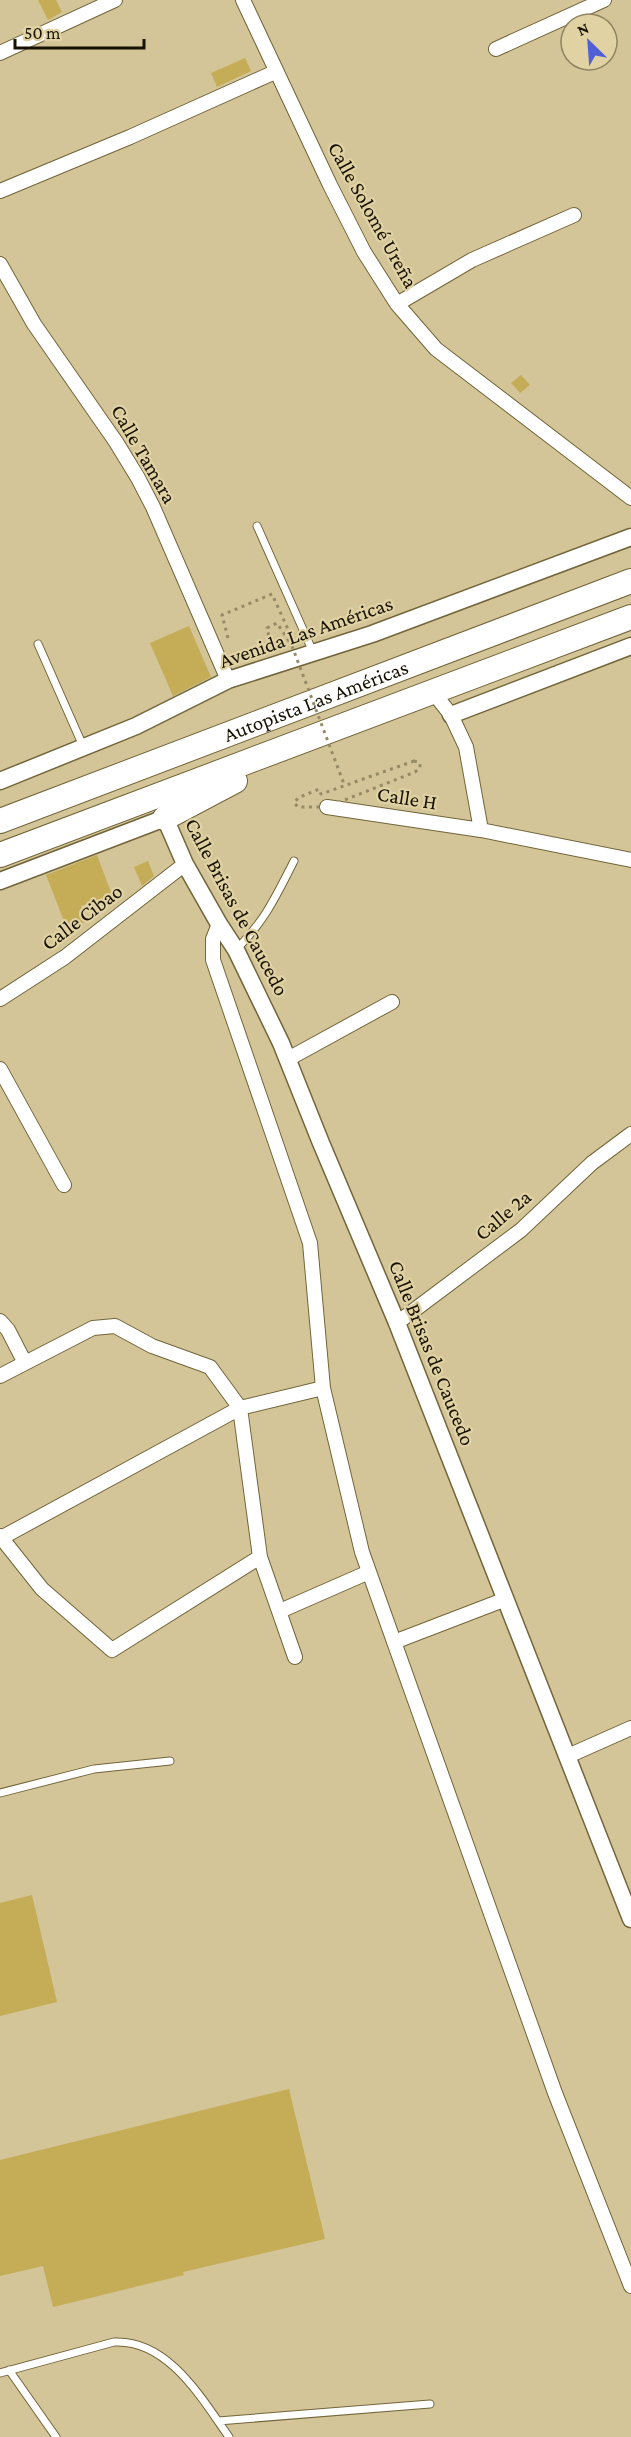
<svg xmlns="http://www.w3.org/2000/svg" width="631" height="2437" font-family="'Crimson Pro',serif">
  <rect width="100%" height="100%" fill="#d3c597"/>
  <path fill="#c5ac57" d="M 38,0 L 56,0 L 62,12 L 48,20 Z
    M 245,58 L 251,71 L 217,87 L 211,73 Z
    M 521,375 L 530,385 L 520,393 L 511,383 Z
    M 189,626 L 211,677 L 173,696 L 150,643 Z
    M 97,855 L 112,895 L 81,906 L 86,922 L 67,929 L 46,875 Z
    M 148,861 L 154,876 L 142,886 L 134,867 Z
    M 32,1895 L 57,2002 L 0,2016 L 0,1903 Z
    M 289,2089 L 325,2239 L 183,2272 L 184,2275 L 53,2307 L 43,2266 L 0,2276 L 0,2160 Z"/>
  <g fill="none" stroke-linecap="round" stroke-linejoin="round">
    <defs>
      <path id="service" d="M 257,526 L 313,652
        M 38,644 L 83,746
        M 236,950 C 266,919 275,898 294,861
        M 0,1793 L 94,1769 L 170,1761
        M 9,2370 L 56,2437
        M 0,2373 L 114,2342 C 168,2339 202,2399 229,2437
        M 218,2421 L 430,2404"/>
      <path id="minor" d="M 243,0 L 330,185 L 364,252 L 397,304 L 436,349 L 631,498
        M 496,49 L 604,0
        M 0,53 L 115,0
        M 0,191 L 130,137 L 275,72
        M 0,264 L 34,324 L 116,442 L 138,478 L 153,507 L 228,680
        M 397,304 L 472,260 L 574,215
        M 433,692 L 451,715 L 466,747 L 481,830
        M 327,807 L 481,830 L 631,860
        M 219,924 L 213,939 L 213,960 L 310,1243 L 323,1388 L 362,1552 L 555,2093 L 631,2286
        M 0,999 L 65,957 L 185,864
        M 288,1059 L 392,1002
        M 0,1069 L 64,1185
        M 0,1321 L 8,1330 L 25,1363
        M 397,1323 L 521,1230 L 592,1163 L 631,1134
        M 0,1376 L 93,1328 L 115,1326 L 152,1346 L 210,1367 L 240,1408 L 260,1557 L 295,1657
        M 0,1536 L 42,1589 L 112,1650 L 260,1557
        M 1,1538 L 240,1408 L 323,1388
        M 280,1611 L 369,1572
        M 394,1642 L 506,1599
        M 568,1756 L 631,1728"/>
      <path id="tertiary" d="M 451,715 L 631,646
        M 0,781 L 136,726 L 228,680 L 372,634 L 631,537
        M 0,881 L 165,818 L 185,864 L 219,924 L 236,950 L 281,1043 L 321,1143 L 397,1323 L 631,1919"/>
      <g id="motorway">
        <path d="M 165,818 L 235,781"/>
        <path id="s1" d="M 0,821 L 631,581"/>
        <path d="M 0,855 L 631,617"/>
      </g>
    </defs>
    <use href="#service" stroke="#72653a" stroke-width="9"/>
    <use href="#minor" stroke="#72653a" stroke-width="16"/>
    <use href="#tertiary" stroke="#72653a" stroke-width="19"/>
    <use href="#motorway" stroke="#72653a" stroke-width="26"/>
    <path stroke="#968b67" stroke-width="3" stroke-dasharray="3 4.5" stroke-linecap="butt" d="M 228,638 L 222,615 L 272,594 L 291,636 L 291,644
      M 272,650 L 267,628 L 277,623 L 291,644
      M 414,761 L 420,763 L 420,768 L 415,772 L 327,807 L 298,807 L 294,803 L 298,798 L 319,789 L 321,794 Z"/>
    <use href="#service" stroke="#fff" stroke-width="7"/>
    <use href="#minor" stroke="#fff" stroke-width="14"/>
    <use href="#tertiary" stroke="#fff" stroke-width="16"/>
    <use href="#motorway" stroke="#fff" stroke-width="24"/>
    <path stroke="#968b67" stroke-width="3" stroke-dasharray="3 4.5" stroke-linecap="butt" d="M 292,646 L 344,784"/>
  </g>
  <g text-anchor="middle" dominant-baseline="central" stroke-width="4.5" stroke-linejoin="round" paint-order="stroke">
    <g font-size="21" fill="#161102" stroke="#e0d2a3">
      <text transform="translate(373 215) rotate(61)">Calle Solomé Ureña</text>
      <text transform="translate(144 454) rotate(60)">Calle Tamara</text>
      <text transform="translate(306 632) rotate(-19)">Avenida Las Américas</text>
      <text stroke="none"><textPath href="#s1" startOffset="338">Autopista Las Américas</textPath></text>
      <text transform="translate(407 798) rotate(9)">Calle H</text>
      <text transform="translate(237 907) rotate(62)">Calle Brisas de Caucedo</text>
      <text transform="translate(82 917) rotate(-37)">Calle Cibao</text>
      <text transform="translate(503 1215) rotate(-40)">Calle 2a</text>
      <text transform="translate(432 1353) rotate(68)">Calle Brisas de Caucedo</text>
    </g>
  </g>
  <g transform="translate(589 42) rotate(335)"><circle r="28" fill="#e0d2a3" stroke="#8f8563" stroke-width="1.5"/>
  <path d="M0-4.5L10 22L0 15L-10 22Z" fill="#5260d7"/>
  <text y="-9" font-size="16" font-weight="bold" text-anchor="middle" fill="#161102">N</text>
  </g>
  <path d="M15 39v9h129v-9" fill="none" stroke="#161102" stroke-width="3"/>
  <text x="24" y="39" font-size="18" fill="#161102" stroke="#e0d2a3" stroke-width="4.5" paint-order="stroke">50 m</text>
</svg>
